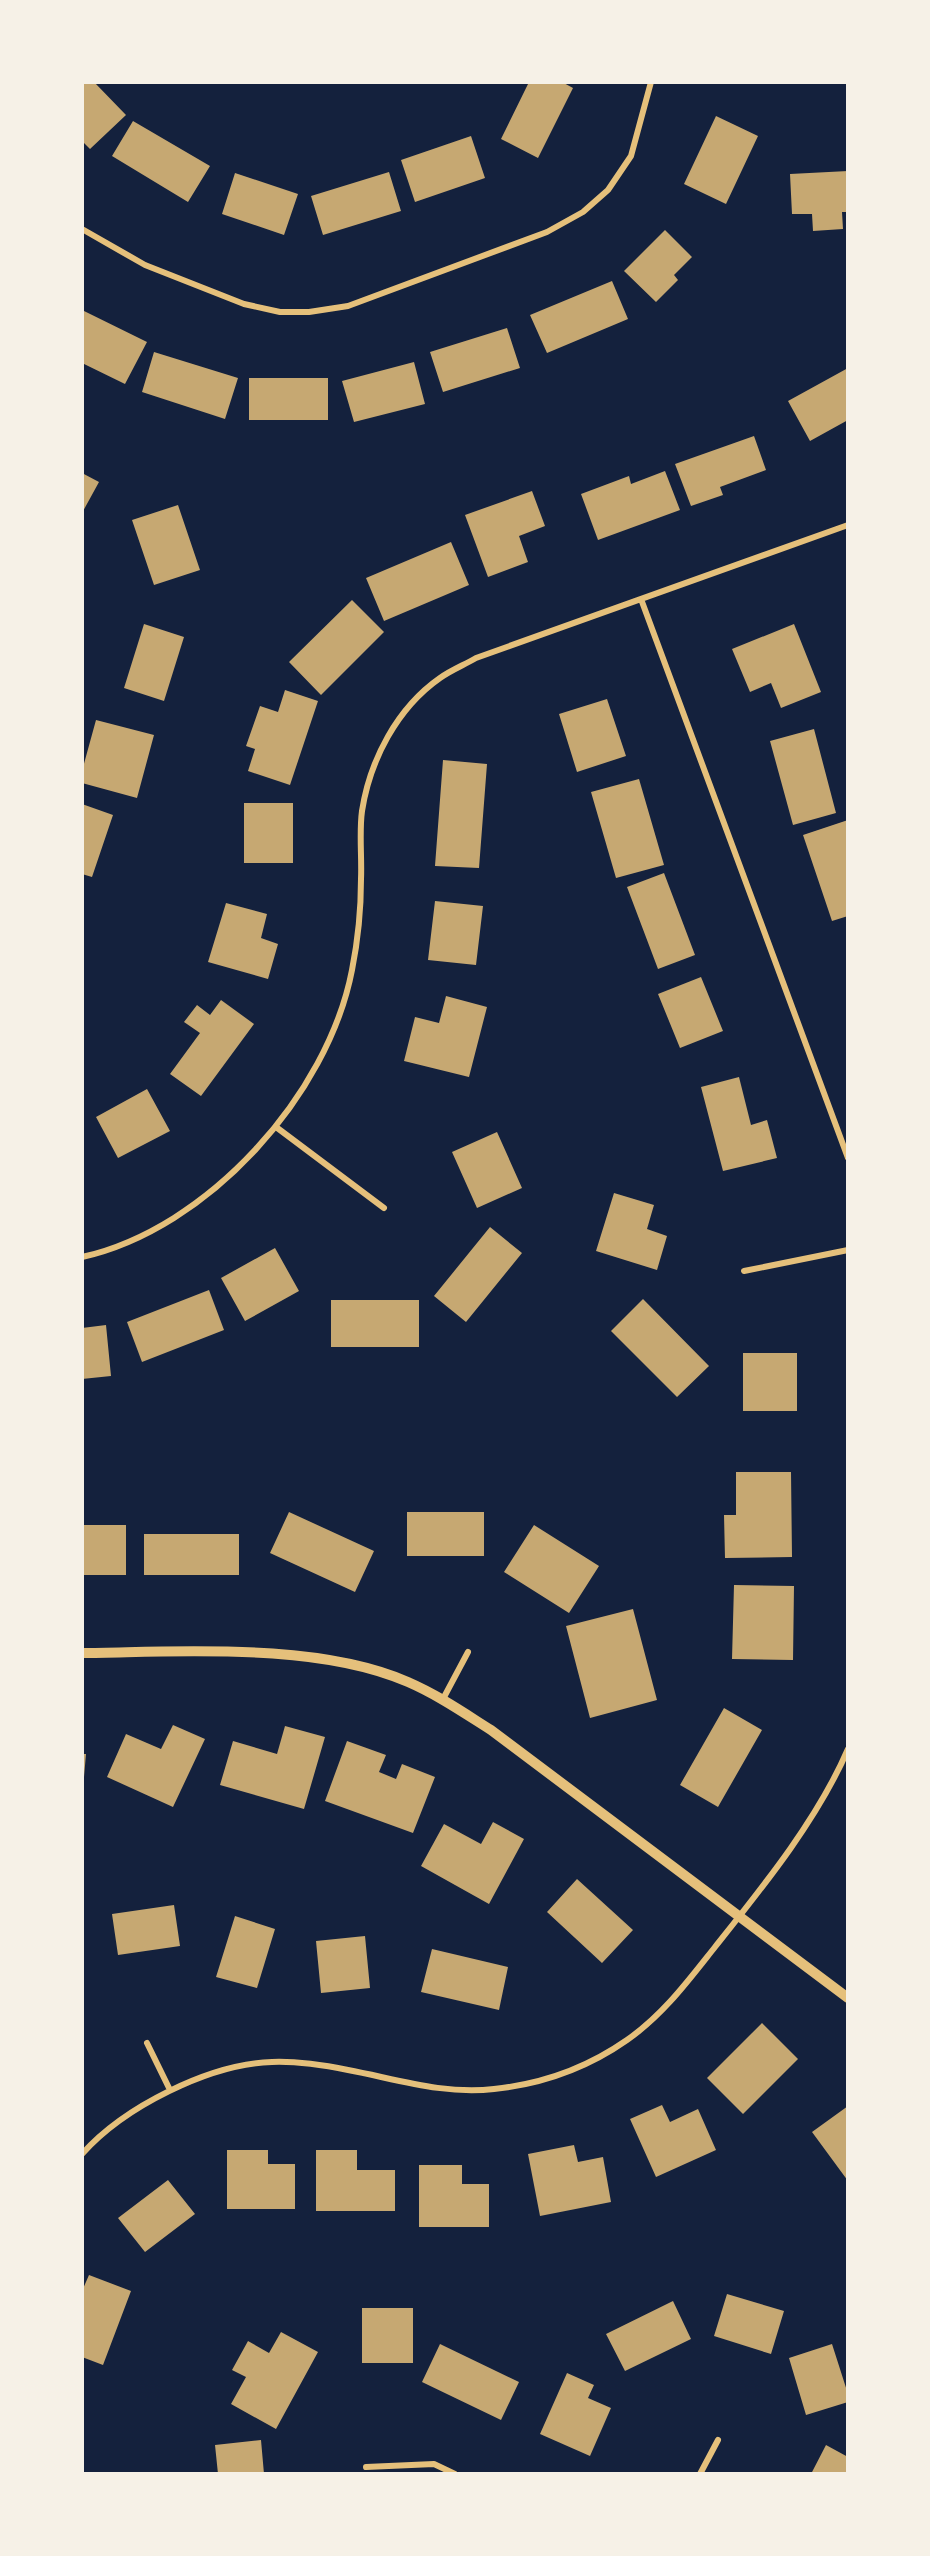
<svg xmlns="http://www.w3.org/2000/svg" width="930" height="2556" font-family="Overpass,sans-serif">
  <rect width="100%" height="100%" fill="#14213d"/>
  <path fill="#c6a872" d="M 82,82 L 94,82 L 126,115 L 90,149 L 82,141 Z
    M 529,82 L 562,82 L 573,88 L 538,158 L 501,139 Z
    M 716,116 L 758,136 L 726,204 L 684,184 Z
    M 133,121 L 210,166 L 188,202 L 112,156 Z
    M 471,136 L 485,178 L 415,202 L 401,160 Z
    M 848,171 L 848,212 L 842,212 L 843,229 L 813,231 L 812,214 L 792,214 L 790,174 Z
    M 389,172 L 401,211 L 323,235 L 311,196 Z
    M 235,173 L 298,194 L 284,235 L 222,214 Z
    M 665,230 L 692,257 L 674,275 L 678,280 L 656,302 L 624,271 Z
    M 612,281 L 628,319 L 547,353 L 530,315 Z
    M 82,310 L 147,342 L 125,384 L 82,363 Z
    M 507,328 L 520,368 L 443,392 L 430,352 Z
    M 154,352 L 238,378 L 225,419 L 142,392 Z
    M 414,362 L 425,404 L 354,422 L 342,381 Z
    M 848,368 L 848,420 L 810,441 L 788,401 Z
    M 249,378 L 328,378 L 328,420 L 249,420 Z
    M 754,436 L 766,470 L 720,487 L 723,495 L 691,506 L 675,464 Z
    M 665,471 L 680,510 L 598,540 L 581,494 L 629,476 L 631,484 Z
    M 82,473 L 99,482 L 82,513 Z
    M 532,491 L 545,526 L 519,536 L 528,562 L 488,577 L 465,515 Z
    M 178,505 L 200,570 L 154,585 L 132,520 Z
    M 451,542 L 469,585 L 384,621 L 366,578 Z
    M 352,600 L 384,632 L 321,695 L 289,662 Z
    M 144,624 L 184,637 L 164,701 L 124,688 Z
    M 794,624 L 821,692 L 781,708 L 771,683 L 750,692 L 732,649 Z
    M 285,690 L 318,701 L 290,785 L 248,771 L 255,749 L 246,746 L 260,706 L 278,712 Z
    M 607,699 L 626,756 L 577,772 L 559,714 Z
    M 96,720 L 154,735 L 137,798 L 82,783 L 82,771 Z
    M 814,729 L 836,813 L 793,825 L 770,741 Z
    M 443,760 L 487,764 L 479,868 L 435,866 Z
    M 639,779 L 664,865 L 616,878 L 591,792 Z
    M 244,803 L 293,803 L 293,863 L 244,863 Z
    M 82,804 L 113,815 L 92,877 L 82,874 Z
    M 848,820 L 848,916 L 832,921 L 803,835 Z
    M 664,873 L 695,955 L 658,969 L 627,887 Z
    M 435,901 L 483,906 L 476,965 L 428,960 Z
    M 226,903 L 267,914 L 261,938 L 278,944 L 268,979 L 208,962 Z
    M 701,977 L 723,1031 L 680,1048 L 658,994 Z
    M 446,996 L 487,1007 L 469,1077 L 404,1061 L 415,1017 L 439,1023 Z
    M 221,1000 L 254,1024 L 201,1096 L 170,1074 L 200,1033 L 184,1022 L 197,1005 L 210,1015 Z
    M 739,1077 L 751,1125 L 767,1120 L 777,1158 L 723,1171 L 701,1087 Z
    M 147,1089 L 170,1131 L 118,1158 L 96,1117 Z
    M 497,1132 L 522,1188 L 477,1208 L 452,1152 Z
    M 614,1193 L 654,1205 L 647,1229 L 667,1236 L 657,1270 L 596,1251 Z
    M 490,1227 L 522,1253 L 466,1322 L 434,1296 Z
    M 275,1248 L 299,1291 L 245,1321 L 221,1278 Z
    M 209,1290 L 224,1330 L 142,1362 L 127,1322 Z
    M 643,1299 L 709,1366 L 677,1397 L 611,1331 Z
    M 331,1300 L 419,1300 L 419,1347 L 331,1347 Z
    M 106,1325 L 111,1376 L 82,1379 L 82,1328 Z
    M 743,1353 L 797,1353 L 797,1411 L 743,1411 Z
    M 736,1472 L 791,1472 L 792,1557 L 725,1558 L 724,1515 L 736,1515 Z
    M 289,1512 L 374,1551 L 355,1592 L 270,1553 Z
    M 407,1512 L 484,1512 L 484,1556 L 407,1556 Z
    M 82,1525 L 126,1525 L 126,1575 L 82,1575 Z
    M 534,1525 L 599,1566 L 569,1613 L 504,1572 Z
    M 144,1534 L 239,1534 L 239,1575 L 144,1575 Z
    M 734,1585 L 794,1586 L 793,1660 L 732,1659 Z
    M 633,1609 L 657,1700 L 590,1718 L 566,1626 Z
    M 724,1708 L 762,1730 L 718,1807 L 680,1785 Z
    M 173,1725 L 205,1739 L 173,1807 L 107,1777 L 126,1734 L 161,1749 Z
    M 285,1726 L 325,1737 L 304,1809 L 220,1785 L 233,1741 L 277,1754 Z
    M 347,1741 L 386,1755 L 379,1772 L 396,1779 L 402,1764 L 435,1777 L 413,1833 L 325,1801 Z
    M 82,1754 L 86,1754 L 84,1777 L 82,1777 Z
    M 493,1822 L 524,1839 L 489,1904 L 421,1866 L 444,1824 L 481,1844 Z
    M 577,1879 L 633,1930 L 602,1963 L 547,1912 Z
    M 174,1905 L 180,1946 L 118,1955 L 112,1914 Z
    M 235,1916 L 275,1929 L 257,1988 L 216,1977 Z
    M 365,1936 L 370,1988 L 321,1993 L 316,1941 Z
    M 432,1949 L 508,1967 L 499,2010 L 421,1992 Z
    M 762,2023 L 798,2059 L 743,2114 L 707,2078 Z
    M 662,2105 L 670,2122 L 698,2109 L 716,2150 L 656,2177 L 630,2119 Z
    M 848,2106 L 848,2181 L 812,2132 Z
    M 574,2145 L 578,2162 L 603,2157 L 611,2202 L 540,2216 L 528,2154 Z
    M 227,2150 L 268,2150 L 268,2164 L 295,2164 L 295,2209 L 227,2209 Z
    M 316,2150 L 357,2150 L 357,2170 L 395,2170 L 395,2211 L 316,2211 Z
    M 419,2165 L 462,2165 L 462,2184 L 489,2184 L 489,2227 L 419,2227 Z
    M 168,2180 L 195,2214 L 145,2252 L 118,2218 Z
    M 89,2275 L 131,2291 L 103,2365 L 82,2357 L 82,2291 Z
    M 727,2294 L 784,2311 L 771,2354 L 714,2336 Z
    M 673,2301 L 691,2339 L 625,2371 L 606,2334 Z
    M 362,2308 L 413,2308 L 413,2363 L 362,2363 Z
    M 281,2332 L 318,2352 L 276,2429 L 231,2404 L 246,2377 L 232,2370 L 248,2341 L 269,2353 Z
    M 440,2344 L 519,2382 L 501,2420 L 422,2382 Z
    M 832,2344 L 848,2394 L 848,2402 L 806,2415 L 789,2358 Z
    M 567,2373 L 594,2385 L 588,2398 L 611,2408 L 590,2456 L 540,2434 Z
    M 261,2440 L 264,2474 L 218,2474 L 215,2445 Z
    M 826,2445 L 848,2457 L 848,2474 L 811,2474 Z"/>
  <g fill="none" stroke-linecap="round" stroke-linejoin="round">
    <path stroke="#e5c07b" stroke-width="6" d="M 82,229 L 145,265 L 244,304 L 280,312 L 309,312 L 348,306 L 547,232 L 583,212 L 608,190 L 631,156 L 651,82
      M 641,599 L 848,1158
      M 276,1127 L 384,1208
      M 82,1257 C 208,1229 328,1095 352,970 C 358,940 361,910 361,879 C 362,857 359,833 362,811 C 370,760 397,708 440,678 C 451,670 464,665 476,658 L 848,525
      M 744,1271 L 848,1250
      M 443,1699 L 468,1652
      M 147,2043 L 170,2090
      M 82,2154 C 124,2107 209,2064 272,2062 C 297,2061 323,2065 348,2070 C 396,2079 444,2095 494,2089 C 542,2084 587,2068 627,2040 C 663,2015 688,1981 715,1947 C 762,1888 818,1819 848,1749
      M 366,2467 L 434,2464 L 455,2474
      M 700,2474 L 718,2440"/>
    <path stroke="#e5c07b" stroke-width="10" d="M 82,1653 C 181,1652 317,1642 408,1682 C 438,1695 464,1713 491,1730 L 848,1998"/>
  </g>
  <rect width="930" height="2556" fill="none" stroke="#f6f1e7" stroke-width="168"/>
</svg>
